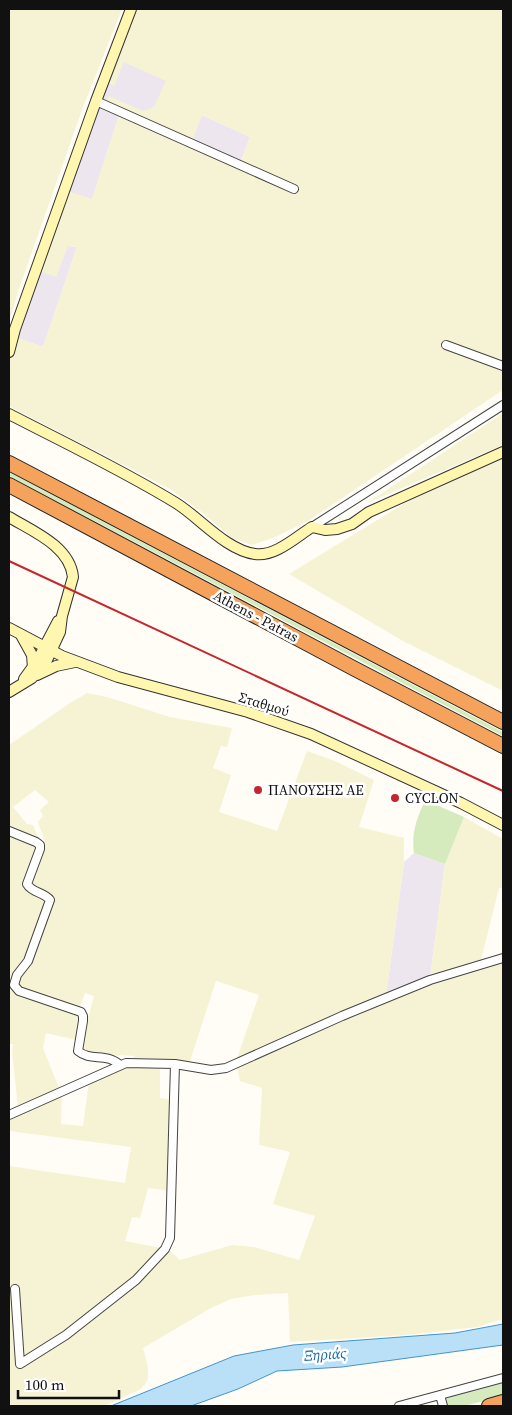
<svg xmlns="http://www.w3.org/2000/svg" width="512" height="1415" font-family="'Source Serif 4',serif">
  <rect width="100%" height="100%" fill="#fffdf5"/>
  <path fill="#eee6ef" d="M 119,50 L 210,91 L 202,115 L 250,137 L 240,163 L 99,100 Z
    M 100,107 L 119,115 L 92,200 L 67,191 L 97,109 Z
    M 68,246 L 77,247 L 43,347 L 15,337 L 40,271 Z
    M 414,853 L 445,864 L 430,978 L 386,995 L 404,862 Z"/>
  <path fill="#f6f3d4" d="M 9,9 L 122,9 L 83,107 L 19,289 L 9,322 Z
    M 134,9 L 503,9 L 503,390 L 308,521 L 273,538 L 252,545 L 233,539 L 203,513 L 170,489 L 9,406 L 9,359 L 15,337 L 43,347 L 77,247 L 68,246 L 56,277 L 40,271 L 67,191 L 92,199 L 119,115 L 240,163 L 250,137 L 202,115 L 192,141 L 106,103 L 109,96 L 143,111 L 154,107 L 166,81 L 124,62 L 114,86 L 106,82 Z
    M 503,413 L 503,445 L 367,503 Z
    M 503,457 L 503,691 L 403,641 L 289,574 L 420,494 Z
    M 87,693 L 107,697 L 170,717 L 232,728 L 227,747 L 221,746 L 213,768 L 231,775 L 219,812 L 277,831 L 307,751 L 335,761 L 374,780 L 359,827 L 404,838 L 404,862 L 386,995 L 236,1061 L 259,995 L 216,981 L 190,1061 L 165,1061 L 133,1060 L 134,1056 L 85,1053 L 81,1044 L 94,996 L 85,993 L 79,1009 L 17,987 L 16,978 L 32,957 L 55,899 L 52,895 L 34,888 L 30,884 L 45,842 L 38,822 L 43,816 L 40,810 L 49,802 L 35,790 L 13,807 L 27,824 L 33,825 L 39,839 L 9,829 L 9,745 L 70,703 Z
    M 464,817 L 503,839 L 503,888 L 499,888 L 480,964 L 430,978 L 445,864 Z
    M 9,833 L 39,846 L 23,888 L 47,898 L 22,968 L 13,976 L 11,988 L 17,996 L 76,1014 L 80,1021 L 76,1040 L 46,1033 L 43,1048 L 59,1088 L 18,1108 L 12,1051 L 13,1044 L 9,1044 Z
    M 503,962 L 503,1319 L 477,1327 L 407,1335 L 290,1342 L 288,1293 L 255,1295 L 231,1299 L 211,1308 L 143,1348 L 148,1367 L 148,1380 L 141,1389 L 104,1406 L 9,1406 L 9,1166 L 125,1183 L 131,1147 L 9,1131 L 9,1118 L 62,1094 L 61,1124 L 83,1126 L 89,1082 L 123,1067 L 160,1066 L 160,1098 L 172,1100 L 169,1191 L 148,1188 L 140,1218 L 132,1217 L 125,1241 L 161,1248 L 165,1246 L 180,1260 L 232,1245 L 254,1247 L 299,1260 L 315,1216 L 273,1204 L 290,1152 L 259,1145 L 262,1088 L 240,1081 L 237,1067 L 298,1038 L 431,983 Z"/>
  <path fill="#d5ebbd" d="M 9,472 L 503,732 L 503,736 L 9,476 Z
    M 425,800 L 464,817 L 445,864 L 414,853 C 411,833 417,818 425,800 Z
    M 503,1380 L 503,1396 L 464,1406 L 446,1406 L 445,1400 L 447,1397 Z"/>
  <path fill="#b9e0f7" stroke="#3f96cf" d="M 503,1324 L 503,1345 L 342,1367 L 277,1371 L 238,1389 L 191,1406 L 111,1406 L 234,1356 L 293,1345 L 455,1333 Z"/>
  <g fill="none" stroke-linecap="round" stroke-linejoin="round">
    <defs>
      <path id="street" d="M 96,101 L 294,189
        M 446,345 L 503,366
        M 312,527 L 503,405
        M 9,831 L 36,842 L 40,845 L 40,849 L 27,884 C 32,893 44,892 50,900 L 28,961 L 17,975 L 14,985 L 19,991 L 81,1012 L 83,1016 L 83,1021 L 78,1051 C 91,1062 106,1052 120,1065
        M 9,1115 L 126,1063 L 175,1064 L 211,1070 L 226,1068 L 342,1016 L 430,980 L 503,958
        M 15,1289 L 20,1364 L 66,1335 L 136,1280 L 165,1249 L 170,1238 L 175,1064
        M 440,1395 L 443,1406
        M 399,1406 L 503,1378"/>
      <path id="secondary" d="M 9,352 L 15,329 L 96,101 L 131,9
        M 9,414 C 65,443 122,470 176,503 C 200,518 226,550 255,554 C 275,557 296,537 312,527 L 325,530 L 337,529 L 352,524 L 369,512 L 503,452
        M 9,517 C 32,531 70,546 73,577 L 62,616 L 60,632 L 47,660 L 32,678 L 9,692
        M 9,628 L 62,656 L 118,677 L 248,712 L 311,734 L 461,803 L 503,825
        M 21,635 L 32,655 L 33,668
        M 37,675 L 56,666 L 75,662
        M 24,679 L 37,661 L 58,621"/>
      <path id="highway" d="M 9,463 L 503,722
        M 9,485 L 355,669 L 503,746
        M 489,1406 L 503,1402"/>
    </defs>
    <use href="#street" stroke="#444" stroke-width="10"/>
    <use href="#secondary" stroke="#333" stroke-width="12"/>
    <use href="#highway" stroke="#222" stroke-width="16"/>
    <use href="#street" stroke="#fff" stroke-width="8"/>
    <use href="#secondary" stroke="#fff6b0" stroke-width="10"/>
    <use href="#highway" stroke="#f5a25d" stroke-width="14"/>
    <path stroke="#c4262e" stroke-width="2" d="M 9,561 L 503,791"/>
  </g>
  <g fill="#c4262e" stroke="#fff" stroke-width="2">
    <circle cx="258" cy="790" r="5"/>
    <circle cx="395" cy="798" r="5"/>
  </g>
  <g text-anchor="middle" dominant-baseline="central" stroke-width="5" stroke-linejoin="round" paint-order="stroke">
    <g font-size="14" fill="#111" stroke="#fff">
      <text transform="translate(256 616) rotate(28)">Athens - Patras</text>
      <text transform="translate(264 704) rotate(17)">Σταθμού</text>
    </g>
    <g font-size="14" fill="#111" stroke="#fff" text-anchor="start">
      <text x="268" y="790">ΠΑΝΟΥΣΗΣ ΑΕ</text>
      <text x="405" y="798">CYCLON</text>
    </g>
    <g font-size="15" font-style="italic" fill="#1768a6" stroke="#fff">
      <text transform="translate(325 1354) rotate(-4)">Ξηριάς</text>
    </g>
  </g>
  <rect width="512" height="1415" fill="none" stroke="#111111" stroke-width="20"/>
  <path d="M18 1390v8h101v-8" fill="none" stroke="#111111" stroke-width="2.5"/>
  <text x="25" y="1390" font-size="15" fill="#111111" stroke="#ffffff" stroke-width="4" paint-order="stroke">100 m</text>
</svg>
